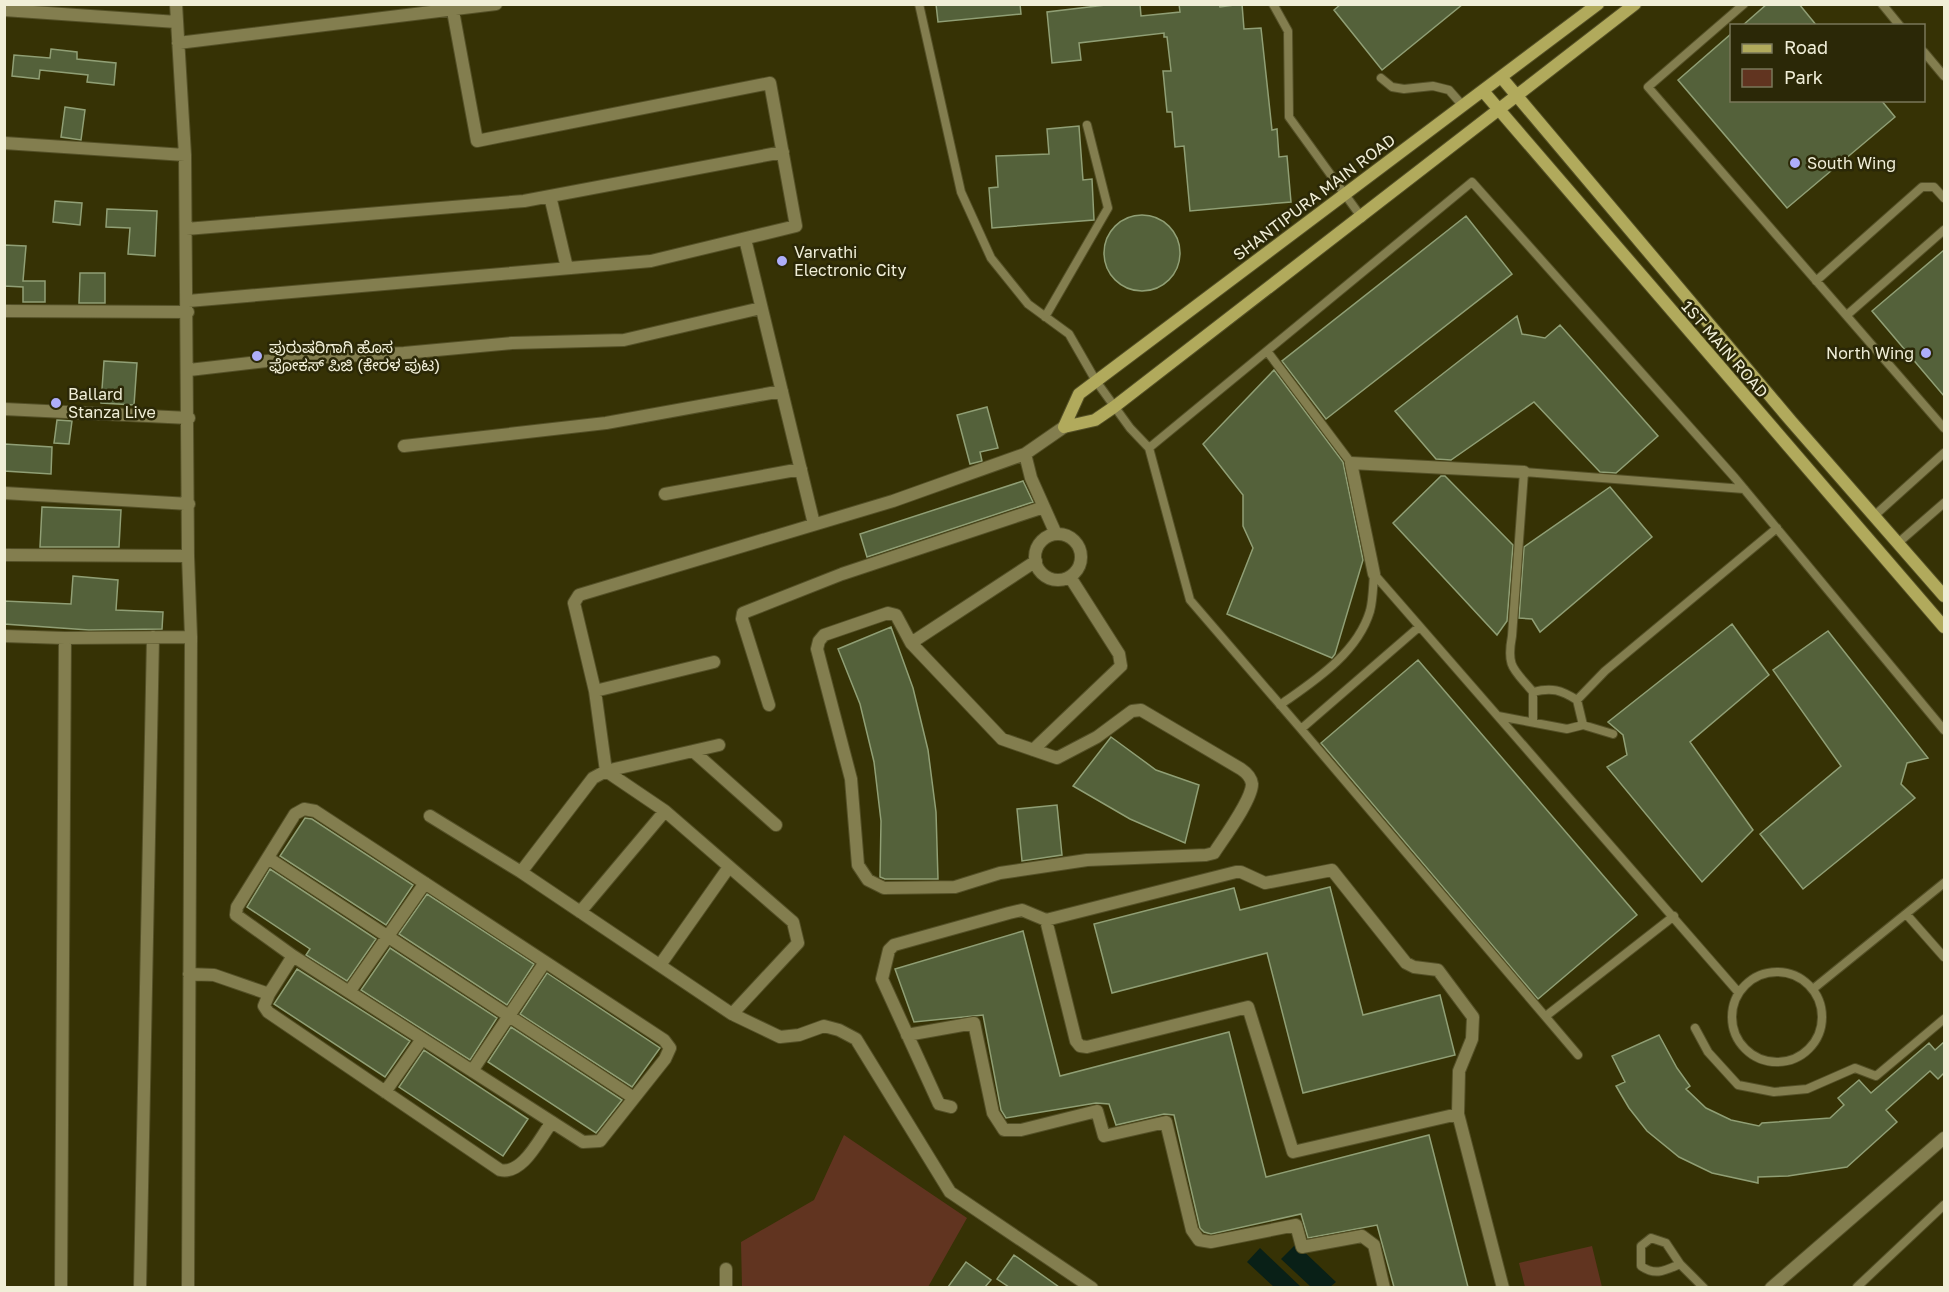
<svg xmlns="http://www.w3.org/2000/svg" width="1949" height="1292" font-family="'Golos Text','Noto Sans Kannada',sans-serif">
  <rect width="100%" height="100%" fill="#363205"/>
  <path fill="#613420" d="M 844,1135 L 967,1218 L 928,1287 L 742,1287 L 741,1242 L 814,1200 Z
    M 1592,1246 L 1602,1287 L 1525,1287 L 1519,1263 Z"/>
  <path fill="#092017" d="M 1296,1244 L 1336,1282 L 1330,1287 L 1311,1287 L 1281,1259 Z
    M 1260,1248 L 1301,1287 L 1274,1287 L 1247,1262 Z"/>
  <path fill="#54613a" stroke="#909f75" stroke-width="1.5" d="M 936,4 L 1020,4 L 1021,14 L 938,22 Z
    M 1114,4 L 1140,4 L 1141,16 L 1180,12 L 1179,4 L 1219,4 L 1220,7 L 1242,4 L 1244,29 L 1261,28 L 1272,130 L 1277,129 L 1279,157 L 1287,156 L 1291,202 L 1190,211 L 1184,146 L 1175,147 L 1172,112 L 1167,112 L 1163,71 L 1171,71 L 1167,37 L 1164,37 L 1164,33 L 1079,43 L 1081,60 L 1052,63 L 1047,12 Z
    M 1341,4 L 1463,4 L 1382,70 L 1334,10 Z
    M 1767,4 L 1799,4 L 1817,26 L 1742,26 Z
    M 1731,34 L 1731,100 L 1881,100 L 1895,117 L 1787,208 L 1678,80 Z
    M 51,49 L 77,52 L 77,59 L 116,63 L 114,85 L 87,82 L 88,75 L 40,70 L 39,79 L 12,76 L 14,55 L 50,58 Z
    M 65,107 L 85,110 L 81,140 L 61,137 Z
    M 1079,126 L 1083,180 L 1092,179 L 1094,220 L 992,228 L 989,188 L 998,187 L 996,156 L 1049,154 L 1047,129 Z
    M 55,201 L 82,203 L 80,225 L 53,222 Z
    M 107,209 L 157,211 L 155,256 L 128,254 L 130,228 L 106,227 Z
    M1104 253a38 38 0 1 1 76 0a38 38 0 1 1-76 0Z
    M 1466,216 L 1512,274 L 1326,419 L 1282,361 Z
    M 4,245 L 26,246 L 23,281 L 45,281 L 45,302 L 23,302 L 23,287 L 4,286 Z
    M 1944,250 L 1944,396 L 1872,311 Z
    M 80,273 L 105,273 L 105,303 L 79,303 Z
    M 1517,316 L 1522,334 L 1545,338 L 1560,325 L 1658,436 L 1616,473 L 1600,472 L 1534,402 L 1451,460 L 1436,459 L 1395,411 Z
    M 104,361 L 137,363 L 134,405 L 101,403 Z
    M 1274,370 L 1343,462 L 1363,560 L 1335,654 L 1332,658 L 1227,614 L 1253,548 L 1243,526 L 1243,495 L 1203,444 Z
    M 987,407 L 998,448 L 980,452 L 982,461 L 970,464 L 957,415 Z
    M 57,420 L 72,421 L 69,444 L 54,443 Z
    M 4,444 L 52,447 L 51,474 L 4,471 Z
    M 1441,476 L 1445,476 L 1513,545 L 1507,621 L 1497,635 L 1393,523 Z
    M 1023,481 L 1033,502 L 867,557 L 860,534 Z
    M 1610,487 L 1652,537 L 1540,632 L 1532,619 L 1519,618 L 1524,547 Z
    M 42,507 L 121,510 L 119,547 L 40,547 Z
    M 73,576 L 118,580 L 116,610 L 163,612 L 162,629 L 89,630 L 4,624 L 4,601 L 71,604 Z
    M 1732,624 L 1769,675 L 1690,742 L 1753,830 L 1702,882 L 1607,767 L 1627,755 L 1623,735 L 1608,722 Z
    M 891,627 L 913,688 L 928,750 L 936,812 L 938,879 L 885,879 L 880,877 L 881,821 L 874,762 L 860,704 L 838,649 Z
    M 1828,631 L 1928,758 L 1907,763 L 1901,784 L 1915,798 L 1803,889 L 1760,834 L 1841,766 L 1773,670 Z
    M 1418,660 L 1637,915 L 1538,999 L 1321,743 Z
    M 1111,737 L 1156,770 L 1199,785 L 1185,843 L 1130,819 L 1073,786 Z
    M 1057,805 L 1062,855 L 1022,861 L 1017,809 Z
    M 305,818 L 312,819 L 413,885 L 386,925 L 280,856 Z
    M 270,869 L 376,939 L 347,981 L 306,955 L 310,949 L 247,907 Z
    M 1330,887 L 1363,1015 L 1440,995 L 1455,1055 L 1303,1093 L 1267,953 L 1112,993 L 1094,924 L 1234,888 L 1240,910 Z
    M 427,894 L 534,964 L 507,1005 L 399,934 Z
    M 1023,931 L 1060,1076 L 1229,1032 L 1266,1177 L 1429,1135 L 1468,1287 L 1394,1287 L 1377,1225 L 1308,1238 L 1301,1214 L 1211,1234 L 1204,1232 L 1200,1228 L 1174,1115 L 1164,1114 L 1116,1125 L 1109,1104 L 1096,1103 L 1006,1118 L 1001,1110 L 983,1015 L 914,1022 L 895,969 Z
    M 390,948 L 497,1018 L 470,1060 L 361,990 Z
    M 297,969 L 410,1041 L 385,1077 L 274,1004 Z
    M 547,973 L 660,1048 L 632,1087 L 520,1014 Z
    M 511,1027 L 622,1100 L 596,1133 L 488,1062 Z
    M 1659,1035 L 1677,1068 L 1690,1086 L 1686,1089 L 1706,1108 L 1731,1120 L 1759,1126 L 1762,1123 L 1830,1118 L 1844,1105 L 1838,1098 L 1859,1080 L 1871,1093 L 1929,1043 L 1935,1050 L 1944,1042 L 1944,1073 L 1938,1079 L 1930,1071 L 1886,1110 L 1897,1122 L 1847,1167 L 1788,1176 L 1758,1177 L 1758,1183 L 1712,1173 L 1679,1157 L 1647,1131 L 1629,1108 L 1616,1086 L 1625,1082 L 1612,1056 Z
    M 424,1050 L 528,1119 L 503,1156 L 399,1087 Z
    M 1014,1255 L 1059,1287 L 1009,1287 L 997,1279 Z
    M 966,1262 L 991,1280 L 985,1287 L 948,1287 Z"/>
  <g fill="none" stroke-linecap="round" stroke-linejoin="round">
    <defs>
      <path id="lane" d="M 919,4 L 961,192 L 991,258 L 1028,304 L 1069,334 L 1096,381 L 1130,428 L 1149,448
        M 1273,4 L 1288,31 L 1289,117 L 1362,218
        M 1744,4 L 1648,87 L 1944,428
        M 1882,4 L 1900,26
        M 1924,52 L 1944,76
        M 1381,78 L 1392,87 L 1404,89 L 1433,86 L 1449,90 L 1463,106
        M 1816,281 L 1922,187 L 1934,187 L 1944,198
        M 1847,315 L 1944,230
        M 1045,317 L 1108,208 L 1087,125
        M 1267,351 L 1351,463
        M 1744,489 L 1524,472 L 1512,636 C 1506,668 1514,669 1533,692 C 1552,687 1561,690 1577,700 L 1605,671 L 1777,528
        M 1874,516 L 1944,453
        M 1898,543 L 1944,503
        M 1374,574 L 1739,993
        M 1419,627 L 1301,729 L 1190,600 L 1149,448 L 1472,182 L 1735,478 L 1944,730
        M 1577,700 L 1583,725 L 1613,734
        M 1280,705 C 1314,681 1357,654 1370,611 C 1373,600 1373,586 1374,574
        M 1498,716 L 1567,729 L 1583,725
        M 1533,722 L 1533,692
        M 1301,729 L 1578,1055
        M 1907,915 L 1944,957
        M1732 1017a45 45 0 1 1 90 0a45 45 0 1 1-90 0Z
        M 1813,989 L 1944,883
        M 1546,1016 L 1674,916
        M 1695,1028 L 1708,1052 L 1738,1085 L 1774,1092 L 1807,1089 L 1855,1068 L 1876,1076 L 1944,1019
        M 1680,1264 C 1664,1271 1655,1276 1641,1266 L 1641,1246 L 1651,1238 L 1666,1243 L 1680,1264 L 1704,1288
        M 1857,1287 L 1944,1205"/>
      <path id="street" d="M 4,10 L 177,22
        M 178,43 L 496,4
        M 4,143 L 185,155
        M 550,196 L 567,268
        M 186,229 L 524,201 L 783,152
        M 745,239 L 814,524
        M 188,301 L 651,261 L 796,226 L 770,83 L 477,141 L 453,11
        M 4,311 L 188,312
        M 189,370 L 284,359 L 404,353 L 512,343 L 624,340 L 761,308
        M 4,409 L 189,418
        M 404,446 L 606,423 L 782,391
        M 1025,454 L 1031,478 L 1056,534
        M 4,493 L 189,504
        M 665,494 L 801,469
        M1035 557a23 23 0 1 1 46 0a23 23 0 1 1-46 0Z
        M 4,555 L 188,556
        M 1374,574 L 1351,463 L 1524,472
        M 888,613 L 896,615 L 911,643 L 1002,739 L 1057,758 L 1097,737 L 1132,711 L 1141,710 L 1241,769 C 1247,773 1251,777 1252,784 C 1252,800 1223,839 1214,853 L 1206,855 L 1087,860 L 1000,873 L 955,887 L 884,888 L 868,880 L 858,865 L 851,779 L 817,649 L 819,641 L 824,635 Z
        M 4,636 L 65,638
        M 911,643 L 1036,561
        M 595,691 L 714,662
        M 769,705 L 742,619 L 743,613 L 842,574 L 1044,507
        M 1033,750 L 1121,666 L 1119,654 L 1070,577
        M 693,751 L 719,745
        M 430,816 L 521,872
        M 776,825 L 693,751 L 606,771 L 593,778 L 521,872 L 732,1014 L 798,943 L 793,922 L 665,811 L 606,771 L 595,691 L 574,603 L 579,595 L 893,501 L 1025,454 L 1064,427
        M 268,858 L 634,1098
        M 580,912 L 665,811
        M 1046,920 L 1076,1041 L 1080,1046 L 1087,1047 L 1248,1007 L 1293,1152 L 1458,1114 L 1503,1288
        M 293,956 L 236,915 L 237,907 L 295,814 L 304,809 L 315,811 L 664,1040 L 670,1048 L 665,1059 L 600,1141 L 583,1142 L 293,956 L 269,994 L 264,1006 L 268,1012 L 500,1170 C 523,1175 539,1139 552,1122
        M 660,965 L 729,867
        M 189,974 L 214,975 L 269,994
        M 349,992 L 425,883
        M 732,1014 L 780,1037 L 799,1035 L 824,1026 L 839,1030 L 856,1039 L 950,1192 L 1092,1288
        M 907,1035 L 974,1023 L 993,1113 L 1004,1130 L 1021,1130 L 1097,1111 L 1104,1136 L 1166,1122 L 1192,1230 L 1199,1240 L 1211,1242 L 1296,1225 L 1302,1247 L 1362,1236 L 1374,1245 L 1384,1288
        M 472,1071 L 545,962
        M 385,1092 L 422,1039
        M 951,1107 L 939,1104 L 882,979 L 889,950 L 894,945 L 1009,913 L 1022,910 L 1046,920 L 1236,872 L 1241,872 L 1265,883 L 1332,870 L 1406,963 L 1414,967 L 1438,970 L 1473,1017 L 1472,1039 L 1459,1071 L 1458,1114
        M 726,1269 L 726,1288
        M 61,1288 L 65,638 L 191,637 L 188,556 L 185,155 L 176,4
        M 140,1288 L 153,637
        M 188,1288 L 191,637
        M 1771,1288 L 1944,1138"/>
      <path id="secondary" d="M 1501,77 L 1791,421 L 1944,596
        M 1483,91 L 1944,627
        M 1064,427 L 1095,420 L 1114,407 L 1635,4
        M 1064,427 L 1079,394 L 1598,4"/>
    </defs>
    <use href="#lane" stroke="#545027" stroke-width="10"/>
    <use href="#street" stroke="#545027" stroke-width="14"/>
    <use href="#secondary" stroke="#545027" stroke-width="14"/>
    <use href="#lane" stroke="#837e4f" stroke-width="8"/>
    <use href="#street" stroke="#837e4f" stroke-width="12"/>
    <use href="#secondary" stroke="#b1aa5c" stroke-width="12"/>
  </g>
  <g fill="#aeaefa" stroke="#2b2807" stroke-width="2">
    <circle cx="1795" cy="163" r="6"/>
    <circle cx="782" cy="261" r="6"/>
    <circle cx="1926" cy="353" r="6"/>
    <circle cx="257" cy="356" r="6"/>
    <circle cx="56" cy="403" r="6"/>
  </g>
  <g text-anchor="middle" dominant-baseline="central" stroke-width="5" stroke-linejoin="round" paint-order="stroke">
    <g font-size="16" fill="#f0eed7" stroke="#2b2807" text-anchor="start">
      <text x="1807" y="163">South Wing</text>
      <text x="794" y="252">Varvathi<tspan x="794" dy="18">Electronic City</tspan></text>
      <text x="269" y="347">ಪುರುಷರಿಗಾಗಿ ಹೊಸ<tspan x="269" dy="18">ಫೋಕಸ್ ಪಿಜಿ (ಕೇರಳ ಪುಟ)</tspan></text>
      <text x="1914" y="353" text-anchor="end">North Wing</text>
      <text x="68" y="394">Ballard<tspan x="68" dy="18">Stanza Live</tspan></text>
    </g>
    <g font-size="16" fill="#f0eed7" stroke="#2b2807">
      <text transform="translate(1314 197) rotate(-37)">SHANTIPURA MAIN ROAD</text>
      <text transform="translate(1725 349) rotate(49)">1ST MAIN ROAD</text>
    </g>
  </g>
  <rect width="1949" height="1292" fill="none" stroke="#f0eed7" stroke-width="12"/>
  <rect x="1730" y="24" width="195" height="78" fill="#2b2807" stroke="#7a775a" stroke-width="1.5"/>
  <rect x="1742" y="44" width="30" height="9" fill="#b1aa5c" stroke="#7a775a" stroke-width="1.5"/>
  <text x="1784" y="54" font-size="18" fill="#f0eed7">Road</text>
  <rect x="1742" y="69" width="30" height="18" fill="#613420" stroke="#7a775a" stroke-width="1.5"/>
  <text x="1784" y="84" font-size="18" fill="#f0eed7">Park</text>
</svg>
